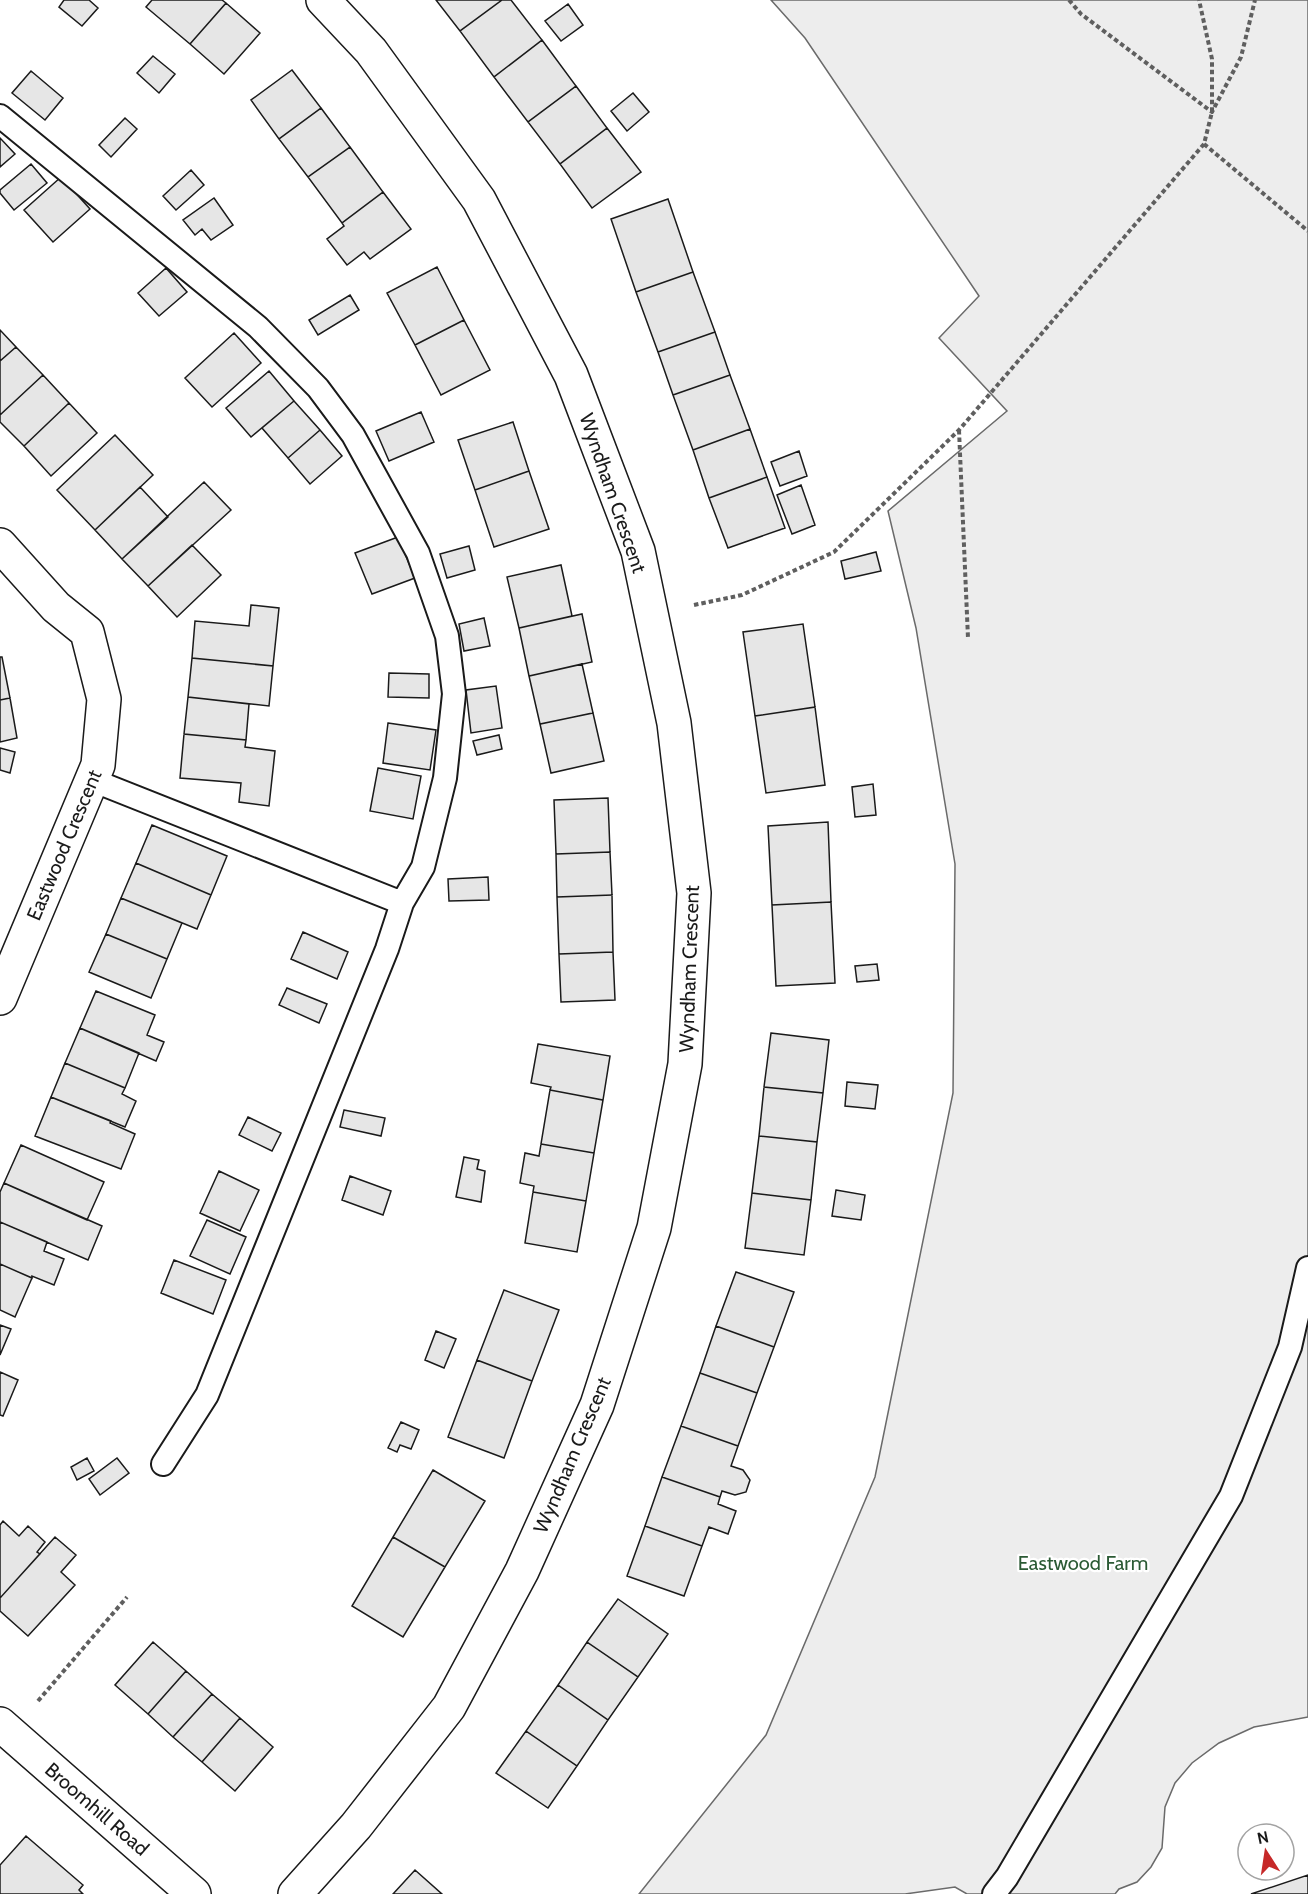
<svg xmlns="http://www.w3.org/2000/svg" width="1308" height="1894" font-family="Cabin,sans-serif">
  <rect width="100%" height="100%" fill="#fff"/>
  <path fill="#ededed" stroke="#6a6a6a" stroke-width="1.5" d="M 771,0 L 1308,0 L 1308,1717 L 1254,1727 L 1219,1743 L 1192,1763 L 1175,1783 L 1165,1807 L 1162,1848 L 1151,1867 L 1137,1882 L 1119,1889 L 1115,1894 L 967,1894 L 955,1887 L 905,1894 L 639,1894 L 766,1735 L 875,1477 L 953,1093 L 955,864 L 916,628 L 888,511 L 1007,411 L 939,338 L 979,296 L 805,38 Z"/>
  <path fill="#e6e6e6" stroke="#1a1a1a" stroke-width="1.5" d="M 64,0 L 89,0 L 98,8 L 82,26 L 59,7 Z
    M 152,0 L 222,0 L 226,3 L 190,44 L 146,7 Z
    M 436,0 L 502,0 L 460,31 Z
    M 502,0 L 511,0 L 542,40 L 494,77 L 460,31 Z
    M 226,3 L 260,33 L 224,74 L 190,44 Z
    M 568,4 L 583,25 L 561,41 L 545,21 Z
    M 542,40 L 576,86 L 528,122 L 494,77 Z
    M 153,56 L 175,74 L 159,93 L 137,73 Z
    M 292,70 L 321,108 L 279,139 L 251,100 Z
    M 31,71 L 63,98 L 45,120 L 12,93 Z
    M 576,86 L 607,128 L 560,164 L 528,122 Z
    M 633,93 L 649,112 L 627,131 L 611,111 Z
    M 321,108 L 350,147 L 308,177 L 279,139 Z
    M 125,118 L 137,129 L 111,157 L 99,145 Z
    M 607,128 L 641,172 L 592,208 L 560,164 Z
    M 0,138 L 15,154 L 0,167 Z
    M 350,147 L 383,192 L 342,223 L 308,177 Z
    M 31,164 L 47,183 L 14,210 L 0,193 L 0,190 Z
    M 191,170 L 204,185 L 176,210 L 163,196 Z
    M 61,177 L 90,209 L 53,242 L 24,210 Z
    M 383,192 L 411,229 L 370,259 L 364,252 L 347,265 L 327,239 L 344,226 L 342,223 Z
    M 214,198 L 233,225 L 211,240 L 202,229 L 195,235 L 183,220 Z
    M 668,199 L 693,272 L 636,292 L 611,219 Z
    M 437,267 L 464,320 L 415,345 L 387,293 Z
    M 166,268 L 187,292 L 159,316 L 138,293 Z
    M 693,272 L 715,332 L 658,352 L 636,292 Z
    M 350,295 L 359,310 L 318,335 L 309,320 Z
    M 464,320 L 490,370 L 441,395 L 415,345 Z
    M 0,330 L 16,347 L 0,361 Z
    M 715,332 L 730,375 L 673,395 L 658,352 Z
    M 234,333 L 261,363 L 212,407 L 185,378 Z
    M 16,347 L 43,375 L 0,415 L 0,361 Z
    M 269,371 L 294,401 L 251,437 L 226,408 Z
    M 43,375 L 69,403 L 24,446 L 0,422 L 0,415 Z
    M 730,375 L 750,429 L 693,450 L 673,395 Z
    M 294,401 L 320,430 L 288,458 L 262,428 Z
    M 69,403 L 97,433 L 51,476 L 24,446 Z
    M 421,412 L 434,442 L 389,461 L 376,431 Z
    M 513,422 L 529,471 L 475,490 L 458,440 Z
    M 750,429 L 767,477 L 709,498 L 693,450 Z
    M 320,430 L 342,456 L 310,484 L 288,458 Z
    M 115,435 L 153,475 L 95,530 L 57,490 Z
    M 799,451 L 807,476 L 780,486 L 771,462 Z
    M 529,471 L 549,529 L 494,547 L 475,490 Z
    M 767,477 L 785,528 L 728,548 L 709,498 Z
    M 204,482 L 231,510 L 148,586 L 122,559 Z
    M 801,485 L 815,525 L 792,534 L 777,495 Z
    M 140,487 L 168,517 L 122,559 L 95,530 Z
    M 398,537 L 415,578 L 372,594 L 355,553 Z
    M 192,545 L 221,575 L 177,617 L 148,586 Z
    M 469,546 L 475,570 L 447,578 L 440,554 Z
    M 876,552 L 881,571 L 845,579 L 841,561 Z
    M 561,565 L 572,616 L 519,628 L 507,577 Z
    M 251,605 L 279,608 L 273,666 L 192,658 L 195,621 L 249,626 Z
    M 582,614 L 592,662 L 529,676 L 519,628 Z
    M 484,618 L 490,646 L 464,651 L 459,624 Z
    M 803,624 L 815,707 L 755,716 L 743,632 Z
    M 0,657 L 2,657 L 10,698 L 0,700 Z
    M 192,658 L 273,666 L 269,706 L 188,697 Z
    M 582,664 L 593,713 L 540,724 L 529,676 Z
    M 389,673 L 429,674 L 429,698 L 388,697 Z
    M 496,686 L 502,728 L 471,733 L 466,690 Z
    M 188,697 L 249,704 L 246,740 L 184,734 Z
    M 10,698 L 17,738 L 0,742 L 0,700 Z
    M 815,707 L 825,785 L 766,793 L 755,716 Z
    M 593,713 L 604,761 L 551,773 L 540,724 Z
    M 388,723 L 436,730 L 430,770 L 383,763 Z
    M 184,734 L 246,740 L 245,747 L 275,751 L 269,806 L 239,802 L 241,783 L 180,778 Z
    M 499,735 L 502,749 L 477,755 L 473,741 Z
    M 0,748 L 15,752 L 10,773 L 0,770 Z
    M 378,768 L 421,776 L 413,819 L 370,811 Z
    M 873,784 L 876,815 L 855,817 L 852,787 Z
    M 608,798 L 610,852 L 556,854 L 554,800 Z
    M 828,822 L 831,902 L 772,905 L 768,826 Z
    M 152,825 L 227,856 L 211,895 L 136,863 Z
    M 610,852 L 612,895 L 557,897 L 556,854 Z
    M 136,863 L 211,895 L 197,929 L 121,898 Z
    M 488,877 L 489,900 L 449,901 L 448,879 Z
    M 612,895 L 613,952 L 559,954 L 557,897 Z
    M 121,898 L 182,923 L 167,959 L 106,934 Z
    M 831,902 L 835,983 L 776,986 L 772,905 Z
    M 303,932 L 348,952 L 337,979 L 291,959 Z
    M 106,934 L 167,959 L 151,998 L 89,972 Z
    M 613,952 L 615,1000 L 561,1002 L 559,954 Z
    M 877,964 L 879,980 L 857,982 L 855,966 Z
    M 287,988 L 327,1004 L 319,1023 L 279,1005 Z
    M 96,991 L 155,1015 L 147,1035 L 164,1042 L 156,1061 L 80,1028 Z
    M 80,1028 L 139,1053 L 125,1088 L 65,1063 Z
    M 771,1033 L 829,1040 L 823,1093 L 764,1087 Z
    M 538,1044 L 610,1056 L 603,1100 L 550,1090 L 551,1087 L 531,1083 Z
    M 65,1063 L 125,1088 L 122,1094 L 136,1101 L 125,1127 L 51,1097 Z
    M 847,1082 L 878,1085 L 875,1109 L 845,1106 Z
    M 764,1087 L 823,1093 L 817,1142 L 759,1136 Z
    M 550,1090 L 603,1100 L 594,1153 L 541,1144 Z
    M 51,1097 L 111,1121 L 110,1123 L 135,1134 L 121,1169 L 35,1136 Z
    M 344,1110 L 385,1118 L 381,1136 L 340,1127 Z
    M 248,1117 L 281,1133 L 272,1151 L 239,1135 Z
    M 759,1136 L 817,1142 L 811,1200 L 752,1193 Z
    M 541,1144 L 594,1153 L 586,1201 L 533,1192 L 534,1186 L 520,1183 L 525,1153 L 539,1156 Z
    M 21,1145 L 104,1182 L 87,1220 L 4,1183 Z
    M 464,1157 L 479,1160 L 477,1169 L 485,1171 L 481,1202 L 456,1197 Z
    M 219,1171 L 259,1190 L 240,1231 L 200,1213 Z
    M 350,1176 L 391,1191 L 383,1215 L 342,1200 Z
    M 4,1183 L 102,1226 L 88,1260 L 0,1222 L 0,1192 Z
    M 836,1190 L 865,1195 L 861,1220 L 832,1216 Z
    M 533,1192 L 586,1201 L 577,1252 L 525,1243 Z
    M 752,1193 L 811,1200 L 804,1255 L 745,1248 Z
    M 207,1220 L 246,1237 L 230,1274 L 190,1256 Z
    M 0,1222 L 47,1242 L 44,1251 L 64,1259 L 54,1285 L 32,1276 L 32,1278 L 0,1264 Z
    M 174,1260 L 226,1280 L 213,1314 L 161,1293 Z
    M 0,1264 L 32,1278 L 15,1317 L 0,1310 Z
    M 736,1272 L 794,1292 L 774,1347 L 716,1326 Z
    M 504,1290 L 559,1310 L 532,1381 L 477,1360 Z
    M 0,1325 L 11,1329 L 0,1355 Z
    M 716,1326 L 774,1347 L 757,1393 L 700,1373 Z
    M 436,1331 L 456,1339 L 444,1368 L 425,1360 Z
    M 477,1360 L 532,1381 L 504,1458 L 448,1437 Z
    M 0,1372 L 18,1380 L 3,1416 L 0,1415 Z
    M 700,1373 L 757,1393 L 738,1446 L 681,1426 Z
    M 401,1422 L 419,1430 L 411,1449 L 400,1445 L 397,1452 L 388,1448 Z
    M 681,1426 L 738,1446 L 731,1466 L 743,1470 L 750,1480 L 746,1492 L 735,1495 L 722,1491 L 720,1497 L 662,1477 Z
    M 87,1458 L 94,1471 L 77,1480 L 71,1467 Z
    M 117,1458 L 129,1473 L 100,1495 L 89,1479 Z
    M 433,1470 L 485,1501 L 445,1567 L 393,1537 Z
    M 662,1477 L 720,1497 L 718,1504 L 736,1511 L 728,1534 L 709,1527 L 702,1546 L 645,1526 Z
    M 3,1521 L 19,1536 L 28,1526 L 45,1542 L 37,1552 L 40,1554 L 0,1598 L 0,1525 Z
    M 645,1526 L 702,1546 L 684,1596 L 627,1576 Z
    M 55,1537 L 76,1555 L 61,1572 L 75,1585 L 28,1636 L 0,1611 L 0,1598 Z
    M 393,1537 L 445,1567 L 403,1637 L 352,1606 Z
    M 618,1599 L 668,1634 L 638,1677 L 587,1642 Z
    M 153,1642 L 186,1671 L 148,1714 L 115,1685 Z
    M 587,1642 L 638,1677 L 608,1720 L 558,1685 Z
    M 186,1671 L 212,1694 L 173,1737 L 148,1714 Z
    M 558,1685 L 608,1720 L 577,1766 L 526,1731 Z
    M 212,1694 L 240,1718 L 202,1762 L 173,1737 Z
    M 240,1718 L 273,1747 L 235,1791 L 202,1762 Z
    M 526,1731 L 577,1766 L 548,1808 L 496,1773 Z
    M 26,1836 L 83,1885 L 79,1890 L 83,1894 L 0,1894 L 0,1865 Z
    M 415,1870 L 442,1894 L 393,1894 Z
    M 1308,1875 L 1308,1894 L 1251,1894 Z"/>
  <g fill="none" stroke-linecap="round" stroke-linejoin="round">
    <defs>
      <path id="lane" d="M 0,116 L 258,327 L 318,388 L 353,435 L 418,553 L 447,636 L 454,694 L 445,778 L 423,867 L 402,903 L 387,949 L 207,1395 L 163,1464
        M 92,780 L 402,903
        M 994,1894 L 1007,1877 L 1231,1496 L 1290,1347 L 1308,1268"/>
      <path id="street" d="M 0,545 L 56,607 L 87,632 L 104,699 L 98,765 L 0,998
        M 0,1724 L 194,1894
        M 295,1894 L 356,1826 L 449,1707 L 522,1571 L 597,1405 L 654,1228 L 685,1064 L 694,893 L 674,723 L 638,551 L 571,375 L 479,200 L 371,51 L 323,0"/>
    </defs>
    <use href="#lane" stroke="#1a1a1a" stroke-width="26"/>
    <use href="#street" stroke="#1a1a1a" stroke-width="36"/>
    <path stroke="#5f5f5f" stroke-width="4" stroke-dasharray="4.5 3" stroke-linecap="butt" d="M 1069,0 L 1081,14 L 1212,112 L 1241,57 L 1255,0
      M 1204,144 L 1308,231
      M 959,430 L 968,638
      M 694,605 L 742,595 L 834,552 L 959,430 L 1204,144 L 1212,112 L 1212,59 L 1199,0
      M 38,1701 L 127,1597"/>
    <use href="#lane" stroke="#fff" stroke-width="22"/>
    <use href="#street" stroke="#fff" stroke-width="33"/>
  </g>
  <g text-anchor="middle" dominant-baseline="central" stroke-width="4.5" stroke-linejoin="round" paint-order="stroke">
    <g font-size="20" fill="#1a1a1a" stroke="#fff">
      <text transform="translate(613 493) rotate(71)">Wyndham Crescent</text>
      <text transform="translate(64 845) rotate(-67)">Eastwood Crescent</text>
      <text transform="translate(689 969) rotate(-88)">Wyndham Crescent</text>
      <text transform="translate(572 1455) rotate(-67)">Wyndham Crescent</text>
      <text transform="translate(97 1809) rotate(41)">Broomhill Road</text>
    </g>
    <g font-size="20" fill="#2b5a34" stroke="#fff">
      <text x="1083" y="1563">Eastwood Farm</text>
    </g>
  </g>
  <g transform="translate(1266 1852) rotate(348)"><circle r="28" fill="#ffffff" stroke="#a3a3a3" stroke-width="1.5"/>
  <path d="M0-4.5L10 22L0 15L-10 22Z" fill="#c62828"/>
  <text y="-9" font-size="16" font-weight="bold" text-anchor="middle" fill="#1a1a1a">N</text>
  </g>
</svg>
